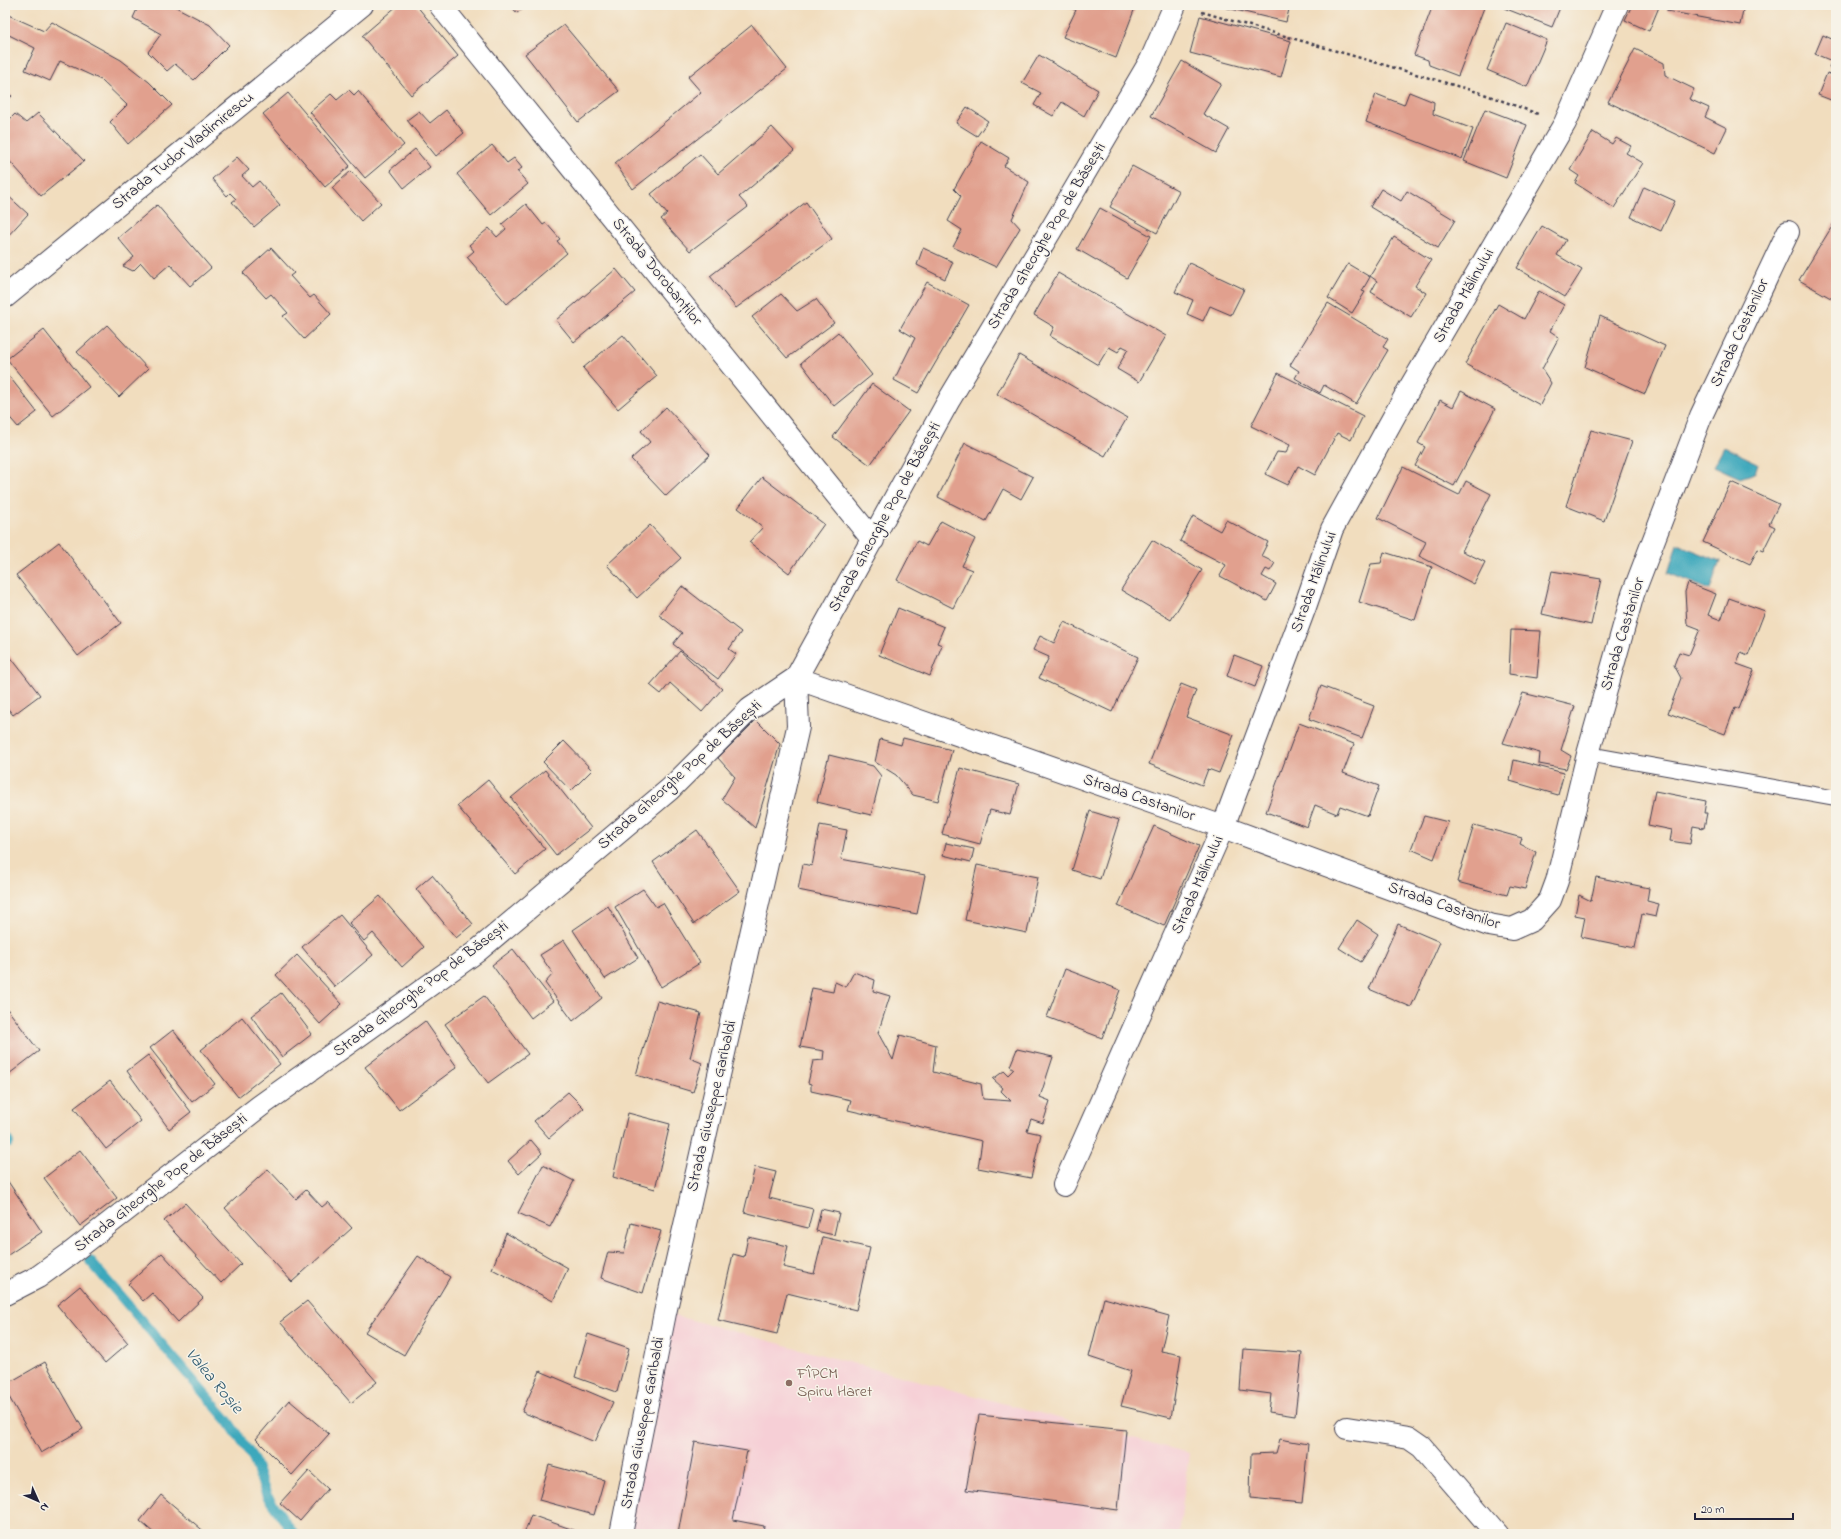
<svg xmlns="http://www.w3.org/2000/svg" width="1841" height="1539" font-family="'Indie Flower',sans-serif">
  <rect width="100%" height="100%" fill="#f7f3e8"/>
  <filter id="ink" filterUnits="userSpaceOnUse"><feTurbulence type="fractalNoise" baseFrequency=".025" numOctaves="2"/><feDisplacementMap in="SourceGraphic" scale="8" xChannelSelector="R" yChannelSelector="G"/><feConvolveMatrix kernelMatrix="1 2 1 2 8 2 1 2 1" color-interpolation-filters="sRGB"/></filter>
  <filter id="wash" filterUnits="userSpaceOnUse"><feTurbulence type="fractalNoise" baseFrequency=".012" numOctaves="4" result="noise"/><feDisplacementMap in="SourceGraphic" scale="16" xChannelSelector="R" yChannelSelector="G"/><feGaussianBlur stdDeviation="0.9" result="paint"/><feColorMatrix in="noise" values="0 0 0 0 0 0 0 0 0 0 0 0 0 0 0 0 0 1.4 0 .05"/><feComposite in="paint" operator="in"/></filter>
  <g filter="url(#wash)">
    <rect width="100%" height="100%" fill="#f1ddbe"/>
    <path fill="#f6cfd6" d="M 665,1313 L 1189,1453 L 1179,1534 L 621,1534 Z"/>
    <path fill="#3ca8bc" stroke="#2f657c" d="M 1724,447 L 1758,463 L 1755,473 L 1740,478 L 1714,466 Z
      M 1677,544 L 1720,561 L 1710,590 L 1668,573 Z"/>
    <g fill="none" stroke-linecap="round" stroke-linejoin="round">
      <path stroke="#3ca8bc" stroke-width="10" d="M 5,1135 L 9,1143
        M 90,1261 L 228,1421 L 253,1458 L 267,1496 L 294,1534"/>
    </g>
    <g id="blocks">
      <path fill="#e1a08e" d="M 139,5 L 172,5 L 210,25 L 229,45 L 194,80 L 175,64 L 167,71 L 148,52 L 161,34 L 133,18 Z
        M 398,5 L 416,5 L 458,56 L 411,95 L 362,36 Z
        M 510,5 L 529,5 L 517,13 Z
        M 1062,5 L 1136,5 L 1116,58 L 1063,37 L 1076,10 Z
        M 1219,5 L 1290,5 L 1286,22 L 1219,6 Z
        M 1433,5 L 1485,5 L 1458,76 L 1429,65 L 1428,60 L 1414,55 Z
        M 1505,5 L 1561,5 L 1552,27 L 1504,8 Z
        M 1632,5 L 1654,5 L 1659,7 L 1649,31 L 1625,20 Z
        M 1668,5 L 1744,5 L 1740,25 L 1667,11 Z
        M 6,14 L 44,31 L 52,22 L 121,60 L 149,82 L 172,105 L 128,144 L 110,122 L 127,105 L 101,80 L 60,61 L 50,81 L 25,70 L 35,48 L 5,33 Z
        M 1200,16 L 1291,41 L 1281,77 L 1190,53 Z
        M 1506,23 L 1547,40 L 1527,87 L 1487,70 Z
        M 564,25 L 619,91 L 578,122 L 525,54 Z
        M 752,25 L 787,69 L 633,189 L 615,163 L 701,92 L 688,77 Z
        M 1823,35 L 1836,41 L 1836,70 L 1829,67 L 1832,61 L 1815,54 Z
        M 1635,49 L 1664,63 L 1665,75 L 1694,89 L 1689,99 L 1709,108 L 1705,117 L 1727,128 L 1715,153 L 1608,102 Z
        M 1039,55 L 1098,90 L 1084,116 L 1062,102 L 1053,116 L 1034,105 L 1041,93 L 1022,83 Z
        M 1182,61 L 1221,84 L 1203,114 L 1229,129 L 1216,153 L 1151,116 Z
        M 1827,73 L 1836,76 L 1836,102 L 1818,95 Z
        M 349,90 L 354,95 L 358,91 L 404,145 L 365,178 L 310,112 L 331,94 L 337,100 Z
        M 5,92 L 12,96 L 5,103 Z
        M 1409,92 L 1434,102 L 1433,114 L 1473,129 L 1462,159 L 1366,122 L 1376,94 L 1404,105 Z
        M 288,93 L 350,166 L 325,187 L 263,114 Z
        M 967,107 L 988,121 L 977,136 L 956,123 Z
        M 1485,109 L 1527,125 L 1506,178 L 1464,161 Z
        M 446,110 L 464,133 L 436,156 L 407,120 L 419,111 L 430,123 Z
        M 38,113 L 84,161 L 41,196 L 5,156 L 5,124 L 15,114 L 26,123 Z
        M 772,127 L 794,151 L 739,197 L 748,207 L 690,251 L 661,219 L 667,214 L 651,194 L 700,154 L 718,174 Z
        M 1593,132 L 1612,144 L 1616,138 L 1631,146 L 1626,153 L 1643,163 L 1614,208 L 1575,183 L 1579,176 L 1570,170 Z
        M 981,141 L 1009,158 L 1004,166 L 1029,182 L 1012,219 L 1020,228 L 996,267 L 953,247 L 962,230 L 948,221 L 961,196 L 954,189 Z
        M 492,145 L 507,163 L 514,158 L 522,168 L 517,171 L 528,184 L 491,215 L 457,174 Z
        M 415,149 L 430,167 L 404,188 L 390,170 Z
        M 237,157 L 249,170 L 242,176 L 252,187 L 259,181 L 280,205 L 254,227 L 232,202 L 236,199 L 230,193 L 227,196 L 212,179 Z
        M 1132,166 L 1179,191 L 1157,233 L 1110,207 Z
        M 351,171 L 381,203 L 361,221 L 332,188 Z
        M 1644,187 L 1675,201 L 1661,231 L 1631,217 Z
        M 1381,189 L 1401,201 L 1407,191 L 1455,220 L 1438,248 L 1370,207 Z
        M 5,193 L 28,214 L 5,239 Z
        M 806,202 L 832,239 L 736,308 L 710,276 Z
        M 526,204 L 543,225 L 546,223 L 560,239 L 557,241 L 567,253 L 507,304 L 467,257 L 474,251 L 469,245 L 489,228 L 497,237 L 506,229 L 502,224 Z
        M 157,205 L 211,268 L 190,286 L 170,264 L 154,278 L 141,263 L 133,271 L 123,266 L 134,257 L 118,238 Z
        M 1100,208 L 1151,236 L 1127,278 L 1077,249 Z
        M 1836,220 L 1836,301 L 1799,280 Z
        M 1542,226 L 1566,240 L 1557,255 L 1582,270 L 1565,297 L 1517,268 Z
        M 1394,237 L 1431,260 L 1415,286 L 1426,293 L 1411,317 L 1371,292 L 1377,281 L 1370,276 Z
        M 271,248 L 294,273 L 290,276 L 310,298 L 314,295 L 331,314 L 304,339 L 283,316 L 288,313 L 271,294 L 266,298 L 243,273 Z
        M 923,248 L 953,262 L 945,279 L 917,265 Z
        M 1189,263 L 1244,289 L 1231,315 L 1210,306 L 1203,321 L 1187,314 L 1193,300 L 1175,292 Z
        M 1348,264 L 1370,277 L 1362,291 L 1365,292 L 1352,313 L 1328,298 Z
        M 616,269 L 635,292 L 574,342 L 556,320 Z
        M 1058,273 L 1166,336 L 1139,382 L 1117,369 L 1128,349 L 1122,346 L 1118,352 L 1109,347 L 1098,365 L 1050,336 L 1054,327 L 1034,315 Z
        M 927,282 L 969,305 L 918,393 L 894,380 L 915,338 L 900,329 Z
        M 1539,291 L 1564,305 L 1550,331 L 1559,337 L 1542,369 L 1551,383 L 1540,405 L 1465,364 L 1498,304 L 1524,319 Z
        M 781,294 L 797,311 L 816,299 L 834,323 L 787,358 L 752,317 Z
        M 1328,303 L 1388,339 L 1383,347 L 1388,350 L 1356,404 L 1324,385 L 1320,393 L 1295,378 L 1299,371 L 1290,365 Z
        M 1600,316 L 1665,346 L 1645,394 L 1585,367 Z
        M 107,325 L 148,369 L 119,397 L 77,352 Z
        M 44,330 L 89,387 L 53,416 L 7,359 Z
        M 838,332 L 872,375 L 834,406 L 801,363 Z
        M 623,335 L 657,376 L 618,409 L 583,368 Z
        M 1019,355 L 1127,418 L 1105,456 L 997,394 Z
        M 5,371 L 37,412 L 18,427 L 5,412 Z
        M 1278,373 L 1363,416 L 1351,440 L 1337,433 L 1315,475 L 1298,466 L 1288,485 L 1265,474 L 1277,452 L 1286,453 L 1290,445 L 1251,426 Z
        M 872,384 L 909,411 L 870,465 L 833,437 Z
        M 1461,391 L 1495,409 L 1454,486 L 1415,466 L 1425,447 L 1418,443 L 1440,400 L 1453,407 Z
        M 666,407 L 710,455 L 666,496 L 631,459 L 650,442 L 641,431 Z
        M 1591,430 L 1632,441 L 1604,521 L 1566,506 Z
        M 965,443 L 1033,477 L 1021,499 L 1003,489 L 986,521 L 938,497 Z
        M 1403,467 L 1459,495 L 1466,481 L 1491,494 L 1462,551 L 1485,562 L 1474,584 L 1419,556 L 1426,542 L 1378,518 Z
        M 762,477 L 824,524 L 789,573 L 749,542 L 763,527 L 738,508 Z
        M 1731,482 L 1779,504 L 1769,524 L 1775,527 L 1763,551 L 1758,549 L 1750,564 L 1703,542 Z
        M 1193,516 L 1220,531 L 1226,520 L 1268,542 L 1261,556 L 1275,563 L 1270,571 L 1266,569 L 1262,576 L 1276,584 L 1267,601 L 1220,576 L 1226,565 L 1180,541 Z
        M 941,521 L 975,539 L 962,566 L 972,570 L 953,608 L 897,580 L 917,541 L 927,546 Z
        M 650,525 L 681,558 L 637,598 L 607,565 Z
        M 1152,540 L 1202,570 L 1171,620 L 1121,590 Z
        M 59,542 L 121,623 L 78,656 L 16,575 Z
        M 1384,552 L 1432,567 L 1415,620 L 1359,602 L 1371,564 L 1381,563 Z
        M 1552,571 L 1601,579 L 1591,625 L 1542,614 Z
        M 1688,583 L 1716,594 L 1708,615 L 1721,620 L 1729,598 L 1765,611 L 1748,655 L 1741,652 L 1737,664 L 1754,670 L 1739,709 L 1735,707 L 1725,734 L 1668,713 L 1681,678 L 1674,665 L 1679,652 L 1689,655 L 1700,629 L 1687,624 L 1685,592 Z
        M 682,586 L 741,632 L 729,649 L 736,654 L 718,679 L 673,644 L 682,633 L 659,615 Z
        M 898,608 L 944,627 L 937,643 L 942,645 L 930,676 L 879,655 Z
        M 1064,622 L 1138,657 L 1112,712 L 1039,678 L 1049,657 L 1033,650 L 1040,636 L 1054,643 Z
        M 1511,630 L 1541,631 L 1537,678 L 1509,674 Z
        M 680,651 L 722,689 L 702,712 L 670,683 L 661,694 L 650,685 Z
        M 9,655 L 40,695 L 13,715 L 5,705 L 5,658 Z
        M 1234,655 L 1263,666 L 1255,687 L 1227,676 Z
        M 1181,684 L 1196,690 L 1186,717 L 1234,735 L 1219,773 L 1208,769 L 1202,785 L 1149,764 Z
        M 1321,686 L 1374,706 L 1362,738 L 1309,719 Z
        M 1523,693 L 1575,706 L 1561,750 L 1571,756 L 1566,769 L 1539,764 L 1540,753 L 1503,743 Z
        M 756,720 L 780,744 L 755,828 L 722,799 L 735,777 L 718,758 Z
        M 1299,723 L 1354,744 L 1343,773 L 1379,786 L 1368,816 L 1340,806 L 1337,814 L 1315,805 L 1307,827 L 1266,812 Z
        M 903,738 L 952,750 L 938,801 L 913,795 L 896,775 L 875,762 L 880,739 L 901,745 Z
        M 564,741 L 592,770 L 571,791 L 543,762 Z
        M 829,755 L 873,766 L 881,776 L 871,815 L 817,802 Z
        M 1514,760 L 1564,773 L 1558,795 L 1510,781 Z
        M 960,768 L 1019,784 L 1010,815 L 990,810 L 980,844 L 942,834 Z
        M 545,770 L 591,828 L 556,855 L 511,798 Z
        M 488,780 L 545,849 L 515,874 L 457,806 Z
        M 1655,791 L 1706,801 L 1704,813 L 1707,813 L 1704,828 L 1693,826 L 1690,844 L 1670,841 L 1672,830 L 1648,825 Z
        M 1090,811 L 1119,820 L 1100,879 L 1072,870 Z
        M 1424,816 L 1448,822 L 1434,859 L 1411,849 Z
        M 820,825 L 847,830 L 841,859 L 925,875 L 917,914 L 798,890 L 803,864 L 812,866 Z
        M 1474,825 L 1522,838 L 1520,844 L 1536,852 L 1525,889 L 1510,886 L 1507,895 L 1457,882 Z
        M 1154,826 L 1199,846 L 1164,926 L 1118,906 Z
        M 697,830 L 740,891 L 694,924 L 653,862 Z
        M 946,843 L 974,849 L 971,862 L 943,855 Z
        M 977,865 L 1038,877 L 1027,933 L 965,920 Z
        M 432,875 L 473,924 L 456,938 L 416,889 Z
        M 1596,877 L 1649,888 L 1647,901 L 1659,904 L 1656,917 L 1642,914 L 1635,948 L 1581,937 L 1585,917 L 1575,915 L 1579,895 L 1591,901 Z
        M 643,889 L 656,907 L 663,903 L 700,963 L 661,987 L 615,907 Z
        M 380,896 L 424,947 L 402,967 L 373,933 L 364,941 L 349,923 Z
        M 608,906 L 638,958 L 605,979 L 573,930 Z
        M 340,915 L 373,955 L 335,987 L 302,947 Z
        M 1357,920 L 1378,934 L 1361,962 L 1339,948 Z
        M 1398,924 L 1440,942 L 1411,1007 L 1369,989 Z
        M 564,940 L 602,998 L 573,1021 L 545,983 L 553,974 L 540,955 Z
        M 513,949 L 553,1001 L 531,1018 L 492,965 Z
        M 297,955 L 342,1004 L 320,1024 L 276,975 Z
        M 1065,969 L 1120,990 L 1102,1038 L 1047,1017 Z
        M 854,972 L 875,980 L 873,991 L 890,996 L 878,1033 L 893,1060 L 900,1035 L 936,1045 L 933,1072 L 981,1084 L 983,1099 L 1011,1101 L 1001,1091 L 1003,1088 L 993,1079 L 1004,1071 L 1008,1075 L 1014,1069 L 1010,1066 L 1017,1049 L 1053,1057 L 1040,1097 L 1050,1101 L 1043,1123 L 1031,1119 L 1027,1131 L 1041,1134 L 1031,1178 L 978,1168 L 982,1141 L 848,1110 L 851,1100 L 811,1091 L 811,1084 L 808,1083 L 813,1061 L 823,1060 L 824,1051 L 800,1047 L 812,988 L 833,992 L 835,982 L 846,987 Z
        M 281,993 L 312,1034 L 282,1057 L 251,1016 Z
        M 484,996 L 528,1054 L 488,1083 L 445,1024 Z
        M 657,1001 L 701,1013 L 690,1058 L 702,1063 L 693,1092 L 636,1075 Z
        M 5,1006 L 39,1051 L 5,1077 Z
        M 242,1017 L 280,1064 L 238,1097 L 201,1050 Z
        M 425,1021 L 457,1067 L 399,1110 L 365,1067 Z
        M 173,1030 L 215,1084 L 192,1102 L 150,1048 Z
        M 148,1055 L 191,1112 L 169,1129 L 127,1071 Z
        M 110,1081 L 141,1121 L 106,1149 L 74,1108 Z
        M 568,1092 L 584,1108 L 549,1138 L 534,1121 Z
        M 628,1113 L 670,1124 L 655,1189 L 613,1177 Z
        M 531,1140 L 542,1153 L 519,1174 L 508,1161 Z
        M 80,1150 L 117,1198 L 80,1226 L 44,1178 Z
        M 543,1165 L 574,1181 L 550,1227 L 518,1213 Z
        M 755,1167 L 776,1172 L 769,1198 L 813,1209 L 808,1228 L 744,1212 Z
        M 268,1169 L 296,1199 L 306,1190 L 322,1207 L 328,1202 L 352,1228 L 292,1282 L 225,1208 Z
        M 5,1177 L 42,1232 L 5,1257 Z
        M 185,1203 L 241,1264 L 221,1283 L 164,1221 Z
        M 821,1209 L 839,1213 L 834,1235 L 816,1231 Z
        M 631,1223 L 661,1231 L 643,1293 L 601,1278 L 608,1252 L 624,1253 Z
        M 506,1233 L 568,1268 L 553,1301 L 492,1269 Z
        M 748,1237 L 788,1246 L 783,1267 L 814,1274 L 823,1237 L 870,1248 L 856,1310 L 787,1293 L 777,1334 L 718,1320 L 733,1254 L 744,1257 Z
        M 162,1253 L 203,1298 L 178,1322 L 152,1293 L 143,1301 L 128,1284 Z
        M 418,1256 L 450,1277 L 404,1355 L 365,1332 Z
        M 80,1286 L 128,1343 L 105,1363 L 57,1305 Z
        M 1104,1298 L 1169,1316 L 1161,1351 L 1181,1355 L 1171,1418 L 1121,1406 L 1131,1371 L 1089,1357 Z
        M 307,1301 L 377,1382 L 351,1403 L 280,1322 Z
        M 588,1334 L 629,1348 L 617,1392 L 575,1377 Z
        M 1243,1349 L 1302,1353 L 1295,1416 L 1269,1412 L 1271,1394 L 1240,1390 Z
        M 45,1362 L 83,1429 L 41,1453 L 5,1390 L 5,1385 Z
        M 540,1371 L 613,1402 L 595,1442 L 522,1412 Z
        M 289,1400 L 329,1434 L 292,1475 L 256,1439 Z
        M 979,1415 L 1126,1430 L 1118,1510 L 966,1490 Z
        M 1280,1439 L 1308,1444 L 1302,1503 L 1250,1498 L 1251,1454 L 1276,1453 Z
        M 695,1442 L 747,1451 L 733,1520 L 764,1526 L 763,1534 L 678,1534 Z
        M 549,1465 L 604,1480 L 594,1515 L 539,1500 Z
        M 309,1471 L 328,1489 L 300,1521 L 280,1503 Z
        M 161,1495 L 207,1534 L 155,1534 L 140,1521 Z
        M 531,1515 L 585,1534 L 524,1534 Z"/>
    </g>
  </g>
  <g filter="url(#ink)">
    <use href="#blocks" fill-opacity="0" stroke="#413e4f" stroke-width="1"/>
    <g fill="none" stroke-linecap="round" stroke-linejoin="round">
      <defs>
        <path id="lane" d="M 1588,754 L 1836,798"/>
        <path id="street" d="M 440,5 L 873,540
          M 5,297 L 362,5
          M 796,678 L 1223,827 L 1489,925 L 1512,929 L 1532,920 L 1550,900 L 1557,881 L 1588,754 L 1633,594 L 1701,416 L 1788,232
          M 1064,1185 L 1223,827 L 1305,607 L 1332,529 L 1408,391 L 1565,123 L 1617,5
          M 5,1294 L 38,1277 L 71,1253 L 260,1106 L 476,952 L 670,789 L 750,709 L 796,678 L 949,400 L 1051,230 L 1151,60 L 1175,5
          M 1347,1428 L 1409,1438 L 1422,1447 L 1497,1534
          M 621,1534 L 665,1313 L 798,727 L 796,678"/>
      </defs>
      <use href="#lane" stroke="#413e4f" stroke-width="16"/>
      <use href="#street" stroke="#413e4f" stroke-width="24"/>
      <path stroke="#413e4f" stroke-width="2.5" stroke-dasharray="3 3" stroke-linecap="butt" d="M 1202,12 L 1481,93 L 1538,114"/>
      <use href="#lane" stroke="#fff" stroke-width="14"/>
      <use href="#street" stroke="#fff" stroke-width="22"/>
    </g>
  </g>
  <circle fill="#8d6e63" stroke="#f7f3e8" stroke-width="1.5" cx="789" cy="1383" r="4"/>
  <g text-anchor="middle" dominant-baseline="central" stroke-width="3" stroke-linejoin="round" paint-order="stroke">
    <g font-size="16" fill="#22223b" stroke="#f7f3e8">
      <text transform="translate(183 151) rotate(-39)">Strada Tudor Vladimirescu</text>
      <text transform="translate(1047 236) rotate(-59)">Strada Gheorghe Pop de Băsești</text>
      <text transform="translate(657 272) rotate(51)">Strada Dorobanților</text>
      <text transform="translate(1464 296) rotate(-60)">Strada Mălinului</text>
      <text transform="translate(1740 333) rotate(-65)">Strada Castanilor</text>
      <text transform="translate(885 517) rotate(-61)">Strada Gheorghe Pop de Băsești</text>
      <text transform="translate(1314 582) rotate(-70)">Strada Mălinului</text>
      <text transform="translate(1623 634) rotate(-73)">Strada Castanilor</text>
      <text transform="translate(680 775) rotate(-42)">Strada Gheorghe Pop de Băsești</text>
      <text transform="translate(1139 798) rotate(19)">Strada Castanilor</text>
      <text transform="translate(1198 885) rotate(-66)">Strada Mălinului</text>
      <text transform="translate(1444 906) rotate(19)">Strada Castanilor</text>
      <text transform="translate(421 989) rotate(-37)">Strada Gheorghe Pop de Băsești</text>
      <text transform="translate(712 1106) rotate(-77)">Strada Giuseppe Garibaldi</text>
      <text transform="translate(161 1183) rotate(-38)">Strada Gheorghe Pop de Băsești</text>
      <text transform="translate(643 1423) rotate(-79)">Strada Giuseppe Garibaldi</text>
    </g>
    <g font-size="16" fill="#785e54" stroke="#f7f3e8" text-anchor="start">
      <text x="797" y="1374">FÎPCM<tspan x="797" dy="18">Spiru Haret</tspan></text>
    </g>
    <g font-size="17" font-style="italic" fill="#2c586f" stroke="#f7f3e8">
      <text transform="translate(214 1381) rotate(50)">Valea Roșie</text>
    </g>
  </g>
  <rect width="1841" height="1539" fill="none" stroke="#f7f3e8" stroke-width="20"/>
  <g transform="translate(38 1501) rotate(135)" stroke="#f7f3e8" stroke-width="3" paint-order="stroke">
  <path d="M0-3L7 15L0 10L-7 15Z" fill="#22223b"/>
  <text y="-6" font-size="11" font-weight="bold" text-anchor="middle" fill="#22223b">N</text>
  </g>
  <path d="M1695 1513v6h98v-6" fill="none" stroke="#22223b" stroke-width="2"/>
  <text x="1701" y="1513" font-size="12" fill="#22223b" stroke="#f7f3e8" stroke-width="3" paint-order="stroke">20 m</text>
</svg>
